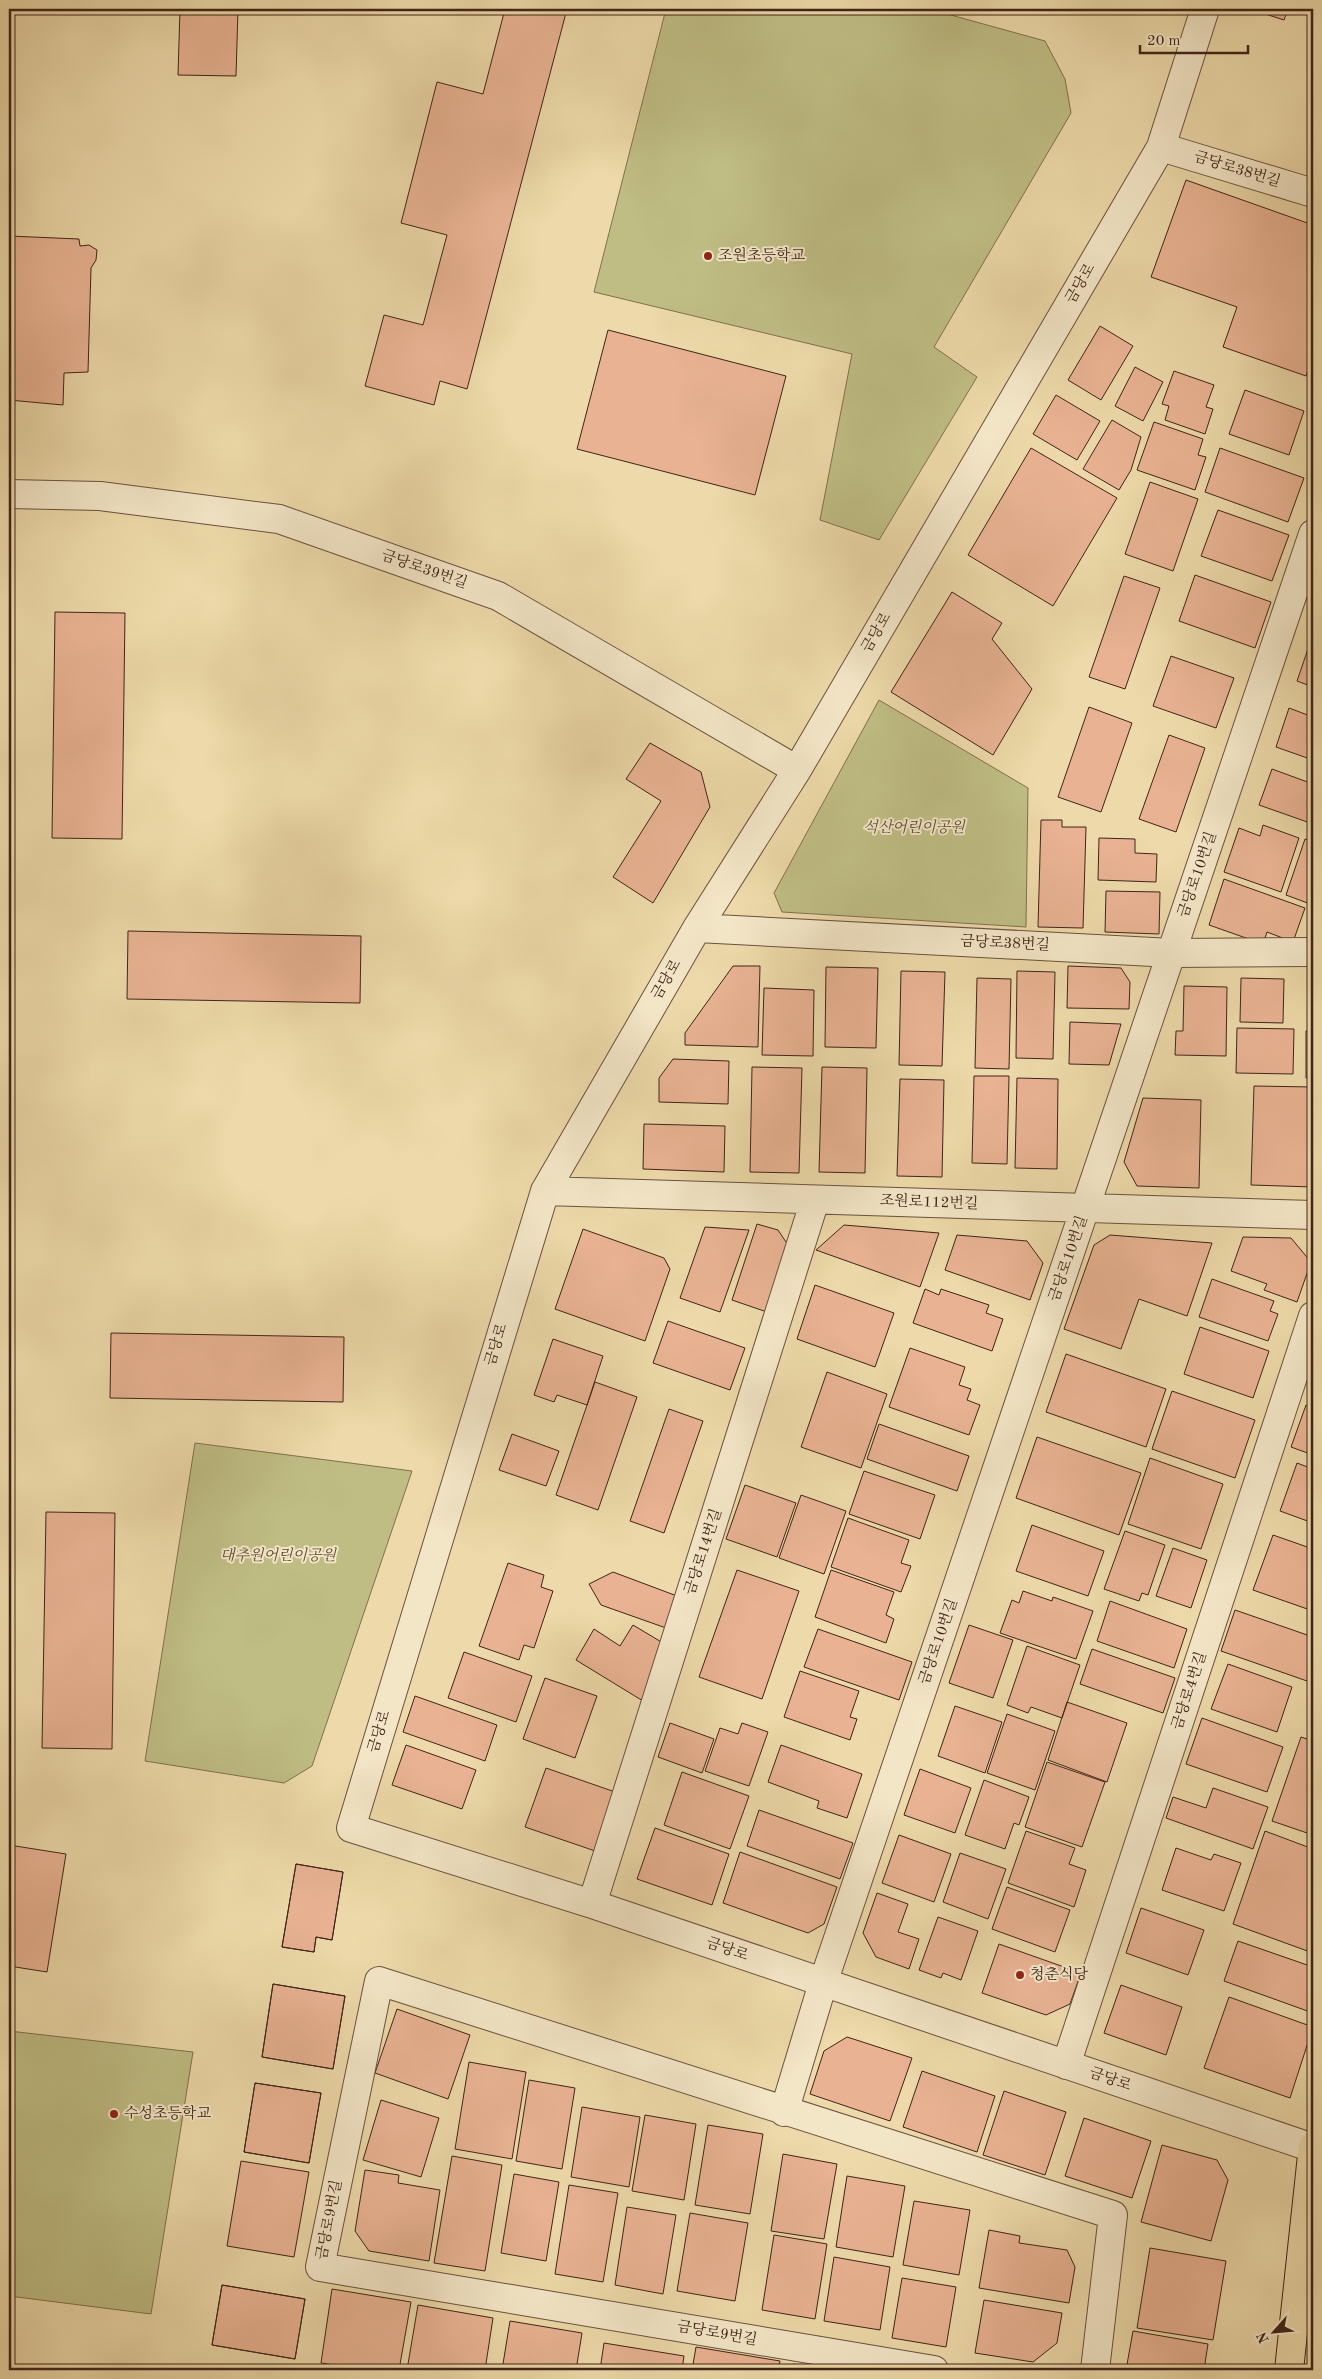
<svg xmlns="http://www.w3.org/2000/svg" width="1322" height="2379" font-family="'Old Standard TT','Noto Serif KR',serif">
  <rect width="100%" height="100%" fill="#edd9a9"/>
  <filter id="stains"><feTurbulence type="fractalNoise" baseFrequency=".004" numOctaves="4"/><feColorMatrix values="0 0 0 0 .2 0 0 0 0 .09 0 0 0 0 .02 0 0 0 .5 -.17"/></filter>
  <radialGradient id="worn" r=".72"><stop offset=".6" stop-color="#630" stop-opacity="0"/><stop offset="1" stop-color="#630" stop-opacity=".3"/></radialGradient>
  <path fill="#bfbd84" stroke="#80704f" d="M 666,9 L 929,9 L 1045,41 L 1065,79 L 1071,113 L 934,347 L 977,377 L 879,540 L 820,520 L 852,354 L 594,292 Z
    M 879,700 L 1028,788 L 1026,927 L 782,912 L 774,893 Z
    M 195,1443 L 412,1471 L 312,1766 L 284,1783 L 145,1761 Z
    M 9,2031 L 193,2052 L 151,2314 L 9,2296 Z"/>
  <path fill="#e9b393" stroke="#40241a" d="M 180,9 L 238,9 L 236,76 L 178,75 Z
    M 505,9 L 567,9 L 467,389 L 440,381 L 434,405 L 365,386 L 384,315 L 423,325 L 447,235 L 401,223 L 437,82 L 483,94 Z
    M 1250,9 L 1288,9 L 1284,20 Z
    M 1186,180 L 1313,225 L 1313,354 L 1306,376 L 1223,347 L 1237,307 L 1151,277 Z
    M 9,236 L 79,239 L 80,246 L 89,245 L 97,250 L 96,260 L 91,268 L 88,372 L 64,373 L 63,405 L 9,400 Z
    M 1100,326 L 1133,346 L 1101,400 L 1068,380 Z
    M 608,330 L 786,376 L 755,495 L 577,449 Z
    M 1135,367 L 1163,382 L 1143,421 L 1115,406 Z
    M 1174,371 L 1214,385 L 1206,407 L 1213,409 L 1205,434 L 1165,420 L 1169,406 L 1162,404 Z
    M 1245,390 L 1304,411 L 1289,455 L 1229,434 Z
    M 1056,395 L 1100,421 L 1077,460 L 1033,434 Z
    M 1112,420 L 1141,437 L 1131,470 L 1119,490 L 1083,469 Z
    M 1154,422 L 1203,439 L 1198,455 L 1206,457 L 1195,490 L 1137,470 Z
    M 1031,448 L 1117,498 L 1053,606 L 968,555 Z
    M 1220,448 L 1304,478 L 1288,522 L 1205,492 Z
    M 1150,482 L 1198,499 L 1173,571 L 1125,554 Z
    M 1218,510 L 1289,535 L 1272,581 L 1201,556 Z
    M 1195,575 L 1271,602 L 1255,648 L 1179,621 Z
    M 1124,576 L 1160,588 L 1125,689 L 1089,677 Z
    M 952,592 L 1002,623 L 992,639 L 1032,689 L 993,755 L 891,692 Z
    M 1313,599 L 1313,615 L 1308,613 Z
    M 55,612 L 125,613 L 122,839 L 52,838 Z
    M 1310,643 L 1313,644 L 1313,687 L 1297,681 Z
    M 1171,656 L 1234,678 L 1216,728 L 1153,706 Z
    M 1089,707 L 1132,723 L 1101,812 L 1058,797 Z
    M 1289,708 L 1313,717 L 1313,760 L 1276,747 Z
    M 1169,735 L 1205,748 L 1176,832 L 1139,819 Z
    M 650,743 L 701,772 L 710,807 L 653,903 L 613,877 L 661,801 L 626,779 Z
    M 1272,769 L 1313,784 L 1313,824 L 1259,805 Z
    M 1041,820 L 1062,820 L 1062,827 L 1086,827 L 1083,928 L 1038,927 Z
    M 1263,825 L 1299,838 L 1281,892 L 1224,872 L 1239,828 L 1260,836 Z
    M 1099,838 L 1135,839 L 1135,853 L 1157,854 L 1156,882 L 1098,880 Z
    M 1305,839 L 1313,841 L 1313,905 L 1286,895 Z
    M 1224,879 L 1305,908 L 1293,942 L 1267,932 L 1263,944 L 1209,925 Z
    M 1106,891 L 1160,892 L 1159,934 L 1105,932 Z
    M 128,931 L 361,936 L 360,1003 L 127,999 Z
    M 733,966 L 760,966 L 758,1047 L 685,1045 L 685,1033 Z
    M 1068,966 L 1121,968 L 1130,982 L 1129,1009 L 1067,1008 Z
    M 826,967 L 878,968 L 876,1048 L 825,1047 Z
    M 901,971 L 945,972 L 942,1066 L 899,1065 Z
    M 1017,971 L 1055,972 L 1053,1059 L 1016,1058 Z
    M 977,978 L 1011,979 L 1009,1069 L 975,1068 Z
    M 1241,978 L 1284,979 L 1283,1023 L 1240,1022 Z
    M 1184,986 L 1227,987 L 1226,1056 L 1175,1055 L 1176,1031 L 1183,1031 Z
    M 764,988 L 814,990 L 813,1056 L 762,1055 Z
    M 1310,996 L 1313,996 L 1313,1025 L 1309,1025 Z
    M 1070,1022 L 1121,1024 L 1109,1065 L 1069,1064 Z
    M 1237,1028 L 1294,1029 L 1293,1074 L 1236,1073 Z
    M 1306,1031 L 1313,1031 L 1313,1078 L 1306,1078 Z
    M 673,1059 L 729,1061 L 728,1104 L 659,1102 L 659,1078 Z
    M 752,1067 L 802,1068 L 799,1173 L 750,1172 Z
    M 822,1067 L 867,1068 L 865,1173 L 819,1172 Z
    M 974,1076 L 1009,1076 L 1007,1164 L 972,1163 Z
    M 1017,1078 L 1058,1079 L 1057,1169 L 1015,1168 Z
    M 900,1079 L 944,1080 L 942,1177 L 897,1176 Z
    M 1254,1086 L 1313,1087 L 1313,1187 L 1251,1185 Z
    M 1143,1098 L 1201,1100 L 1199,1188 L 1137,1186 L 1124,1162 Z
    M 644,1124 L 725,1126 L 724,1172 L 643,1169 Z
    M 757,1224 L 778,1230 L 790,1248 L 767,1312 L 732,1300 Z
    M 844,1225 L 939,1233 L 920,1287 L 816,1250 Z
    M 705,1227 L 749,1230 L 720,1312 L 680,1298 Z
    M 583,1229 L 664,1258 L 670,1269 L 645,1341 L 555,1309 Z
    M 957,1235 L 1027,1241 L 1043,1263 L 1030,1300 L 945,1270 Z
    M 1110,1235 L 1212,1243 L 1187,1316 L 1139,1299 L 1121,1349 L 1064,1329 L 1094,1245 Z
    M 1243,1237 L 1291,1238 L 1311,1262 L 1297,1302 L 1264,1290 L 1267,1284 L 1231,1271 Z
    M 1212,1279 L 1274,1301 L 1270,1311 L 1278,1314 L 1268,1341 L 1199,1317 Z
    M 815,1285 L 894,1313 L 875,1367 L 797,1339 Z
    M 925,1289 L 939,1295 L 941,1289 L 989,1305 L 986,1313 L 1003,1319 L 992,1351 L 913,1323 Z
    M 668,1321 L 745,1348 L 730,1390 L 653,1363 Z
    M 1200,1327 L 1269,1351 L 1253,1398 L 1184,1374 Z
    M 111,1333 L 344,1337 L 343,1402 L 110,1398 Z
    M 553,1339 L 603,1356 L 587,1405 L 557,1395 L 554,1402 L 534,1395 Z
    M 910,1348 L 965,1367 L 959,1385 L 971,1389 L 967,1400 L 980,1405 L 969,1435 L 889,1407 Z
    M 1066,1354 L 1166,1389 L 1146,1447 L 1046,1412 Z
    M 827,1372 L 887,1394 L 861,1468 L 801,1447 Z
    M 595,1382 L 637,1397 L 598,1510 L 556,1495 Z
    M 1172,1391 L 1255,1420 L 1235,1478 L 1152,1449 Z
    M 1306,1405 L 1313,1408 L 1313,1455 L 1291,1447 Z
    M 669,1409 L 703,1421 L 664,1533 L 630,1521 Z
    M 879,1424 L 969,1456 L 957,1491 L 867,1459 Z
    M 512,1434 L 559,1451 L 546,1486 L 499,1470 Z
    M 1037,1437 L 1141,1473 L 1119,1535 L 1016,1498 Z
    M 1150,1458 L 1223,1484 L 1201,1549 L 1128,1524 Z
    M 1297,1463 L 1313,1469 L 1313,1523 L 1280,1511 Z
    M 864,1471 L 935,1495 L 920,1539 L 849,1514 Z
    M 745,1485 L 796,1503 L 777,1557 L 726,1539 Z
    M 801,1495 L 846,1511 L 824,1574 L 779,1558 Z
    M 46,1512 L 115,1513 L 112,1749 L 42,1748 Z
    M 848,1518 L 909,1540 L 901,1563 L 911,1566 L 901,1592 L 831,1567 Z
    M 1032,1525 L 1104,1551 L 1088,1596 L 1016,1571 Z
    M 1125,1531 L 1165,1545 L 1148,1595 L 1142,1593 L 1139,1601 L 1104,1589 Z
    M 1273,1535 L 1313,1549 L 1313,1611 L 1253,1590 Z
    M 1173,1548 L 1207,1560 L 1191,1608 L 1156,1596 Z
    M 508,1563 L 544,1575 L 541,1587 L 553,1591 L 534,1648 L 524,1645 L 519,1660 L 479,1646 Z
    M 737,1570 L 799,1591 L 762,1699 L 699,1677 Z
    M 831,1570 L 894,1592 L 886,1615 L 894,1619 L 886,1643 L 815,1617 Z
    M 613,1572 L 677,1596 L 666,1628 L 601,1605 L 589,1584 Z
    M 1023,1591 L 1052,1601 L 1053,1597 L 1093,1611 L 1076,1659 L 1000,1633 L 1012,1600 L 1019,1603 Z
    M 1110,1601 L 1187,1629 L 1174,1668 L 1097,1641 Z
    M 1235,1610 L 1313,1637 L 1313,1663 L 1307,1681 L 1221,1651 Z
    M 633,1625 L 668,1646 L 643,1701 L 576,1660 L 594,1629 L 620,1646 Z
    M 969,1625 L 1013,1640 L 993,1698 L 949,1683 Z
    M 818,1629 L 912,1662 L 899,1700 L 804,1667 Z
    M 1027,1646 L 1080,1665 L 1062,1718 L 1031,1707 L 1028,1713 L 1007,1705 Z
    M 1092,1649 L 1175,1678 L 1163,1713 L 1080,1684 Z
    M 464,1652 L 532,1676 L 516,1722 L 448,1698 Z
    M 1228,1664 L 1292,1687 L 1277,1732 L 1211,1709 Z
    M 800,1671 L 859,1691 L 850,1717 L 857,1719 L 850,1740 L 784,1717 Z
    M 545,1678 L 597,1696 L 575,1758 L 523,1739 Z
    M 415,1696 L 497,1725 L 485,1761 L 403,1732 Z
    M 1067,1702 L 1127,1723 L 1107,1782 L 1048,1760 Z
    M 955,1706 L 1002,1722 L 985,1773 L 938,1756 Z
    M 1007,1714 L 1055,1731 L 1035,1790 L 987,1773 Z
    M 1202,1718 L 1283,1747 L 1267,1792 L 1186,1764 Z
    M 670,1723 L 714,1739 L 702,1773 L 658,1757 Z
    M 742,1723 L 768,1732 L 749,1786 L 705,1771 L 720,1728 L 738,1734 Z
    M 1301,1737 L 1313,1741 L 1313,1835 L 1272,1821 Z
    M 406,1745 L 476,1770 L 462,1809 L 392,1785 Z
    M 781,1745 L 862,1774 L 847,1818 L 817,1808 L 819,1801 L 768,1782 Z
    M 1047,1762 L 1105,1782 L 1082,1847 L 1025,1827 Z
    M 546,1768 L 621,1794 L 601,1853 L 525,1827 Z
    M 920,1769 L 971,1788 L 955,1833 L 904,1815 Z
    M 682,1772 L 749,1796 L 730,1849 L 664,1825 Z
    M 984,1780 L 1029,1797 L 1019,1825 L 1014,1823 L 1005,1849 L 965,1835 Z
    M 1213,1788 L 1268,1807 L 1253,1849 L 1166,1818 L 1173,1797 L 1206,1808 Z
    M 759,1810 L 853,1843 L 840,1879 L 747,1846 Z
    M 655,1828 L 729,1854 L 712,1905 L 637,1879 Z
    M 1026,1831 L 1075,1848 L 1069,1864 L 1086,1870 L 1074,1907 L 1008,1883 Z
    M 1265,1831 L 1313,1849 L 1313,1953 L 1233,1924 Z
    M 899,1835 L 951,1854 L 934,1902 L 882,1883 Z
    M 9,1845 L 66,1854 L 47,1972 L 9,1966 Z
    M 1176,1848 L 1211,1860 L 1214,1854 L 1241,1863 L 1224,1911 L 1162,1890 Z
    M 740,1852 L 837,1887 L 824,1924 L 808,1933 L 723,1903 Z
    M 960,1853 L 1006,1869 L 988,1919 L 943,1902 Z
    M 296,1864 L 343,1872 L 332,1940 L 316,1937 L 314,1952 L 282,1947 Z
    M 296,1864 L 343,1872 L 332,1940 L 316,1937 L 314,1952 L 282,1947 Z
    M 1007,1887 L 1070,1910 L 1055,1952 L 992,1929 Z
    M 877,1893 L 908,1904 L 898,1932 L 919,1939 L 909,1969 L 876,1957 L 863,1933 Z
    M 1141,1908 L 1204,1930 L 1188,1975 L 1126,1953 Z
    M 938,1917 L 978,1931 L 961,1980 L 943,1973 L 941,1978 L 919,1970 Z
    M 1238,1941 L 1313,1967 L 1313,2013 L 1224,1981 Z
    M 999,1944 L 1081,1973 L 1070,2004 L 1046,2015 L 982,1993 Z
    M 273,1984 L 345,1996 L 333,2069 L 262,2057 Z
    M 273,1984 L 345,1996 L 333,2069 L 262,2057 Z
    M 1121,1985 L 1182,2007 L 1166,2055 L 1104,2033 Z
    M 1229,1997 L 1313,2027 L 1290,2098 L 1204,2068 Z
    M 397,2009 L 470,2035 L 448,2099 L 375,2073 Z
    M 847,2037 L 912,2058 L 890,2121 L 810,2094 L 824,2051 Z
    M 469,2062 L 526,2072 L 512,2159 L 455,2149 Z
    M 922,2071 L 995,2096 L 977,2152 L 903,2127 Z
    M 529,2080 L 575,2088 L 562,2169 L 516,2161 Z
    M 255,2083 L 321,2093 L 309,2163 L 244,2152 Z
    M 255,2083 L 321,2093 L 309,2163 L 244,2152 Z
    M 1004,2091 L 1066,2112 L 1045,2175 L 983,2155 Z
    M 381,2100 L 439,2118 L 421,2177 L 363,2160 Z
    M 582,2107 L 640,2117 L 629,2187 L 571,2177 Z
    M 645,2115 L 696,2124 L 684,2200 L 632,2191 Z
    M 1084,2118 L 1151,2141 L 1132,2198 L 1065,2176 Z
    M 708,2125 L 763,2134 L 750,2214 L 695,2205 Z
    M 1162,2145 L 1217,2160 L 1228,2180 L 1211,2241 L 1141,2222 Z
    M 783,2154 L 837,2164 L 824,2239 L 771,2231 Z
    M 452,2156 L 502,2165 L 485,2271 L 434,2263 Z
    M 241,2161 L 309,2172 L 294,2257 L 227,2246 Z
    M 365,2170 L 399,2175 L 398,2183 L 440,2190 L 429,2261 L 369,2251 L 355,2231 Z
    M 514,2174 L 559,2182 L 546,2261 L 501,2253 Z
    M 847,2176 L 905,2186 L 893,2257 L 836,2247 Z
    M 569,2185 L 618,2193 L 603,2282 L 555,2274 Z
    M 914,2201 L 970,2210 L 959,2275 L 903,2265 Z
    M 627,2207 L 676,2215 L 663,2294 L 615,2285 Z
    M 690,2213 L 748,2223 L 735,2301 L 677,2291 Z
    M 989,2230 L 1020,2236 L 1019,2243 L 1067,2250 L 1075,2267 L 1069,2303 L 979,2288 Z
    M 774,2235 L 827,2244 L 815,2319 L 762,2310 Z
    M 1150,2248 L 1226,2261 L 1213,2340 L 1137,2328 Z
    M 834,2257 L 890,2267 L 880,2330 L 824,2321 Z
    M 902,2278 L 956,2287 L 946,2347 L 892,2338 Z
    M 222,2285 L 305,2299 L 295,2359 L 212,2345 Z
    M 222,2285 L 305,2299 L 295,2359 L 212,2345 Z
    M 332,2289 L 411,2302 L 399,2370 L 366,2370 L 321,2363 Z
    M 984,2300 L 1062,2313 L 1057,2343 L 1033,2362 L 975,2353 Z
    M 418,2305 L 493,2318 L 485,2370 L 407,2370 Z
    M 510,2321 L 582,2333 L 576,2370 L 502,2370 Z
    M 1133,2331 L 1208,2344 L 1204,2370 L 1126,2370 Z
    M 604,2343 L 684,2356 L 682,2370 L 600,2370 Z
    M 696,2347 L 780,2361 L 778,2370 L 692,2370 Z
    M 793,2364 L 828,2370 L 792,2370 Z"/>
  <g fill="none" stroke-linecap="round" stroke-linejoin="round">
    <defs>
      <path id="minor" d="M 1205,9 L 1161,147 L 797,770 L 697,928 L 545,1191 L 351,1828 L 592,1904 L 1313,2148
        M 1161,147 L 1313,193
        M 9,494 L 100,496 L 279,519 L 498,596 L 797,770
        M 697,928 L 1172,953 L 1313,952
        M 545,1191 L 1313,1215
        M 592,1904 L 815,1200
        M 1066,2065 L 1313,1316
        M 784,2112 L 823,1983 L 1313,534
        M 934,2370 L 320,2267 L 379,1981 L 1113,2215 L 1095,2370"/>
      <path id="major" d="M 1289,2370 L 1313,2146"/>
    </defs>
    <use href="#minor" stroke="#6b513e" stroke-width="30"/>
    <use href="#major" stroke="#40241a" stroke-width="30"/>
    <use href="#minor" stroke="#f3e6c7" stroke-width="28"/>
    <use href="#major" stroke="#edd9a9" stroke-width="28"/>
  </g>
  <g fill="#8f2418" stroke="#f3e6c7" stroke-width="2">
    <circle cx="708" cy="256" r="5"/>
    <circle cx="1020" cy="1975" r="5"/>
    <circle cx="114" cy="2114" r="5"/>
  </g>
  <g text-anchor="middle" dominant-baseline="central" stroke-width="4" stroke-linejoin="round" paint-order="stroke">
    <g font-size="15" fill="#40241a" stroke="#f3e6c7">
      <text transform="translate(1237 170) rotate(17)">금당로38번길</text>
      <text transform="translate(1081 284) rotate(-60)">금당로</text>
      <text transform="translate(424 570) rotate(19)">금당로39번길</text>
      <text transform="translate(877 633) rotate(-60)">금당로</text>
      <text transform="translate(1198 875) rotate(-71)">금당로10번길</text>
      <text transform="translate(1005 944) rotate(3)">금당로38번길</text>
      <text transform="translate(667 980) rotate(-60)">금당로</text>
      <text transform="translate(929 1203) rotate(2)">조원로112번길</text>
      <text transform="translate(1069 1259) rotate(-71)">금당로10번길</text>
      <text transform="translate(497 1345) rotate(-73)">금당로</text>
      <text transform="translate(704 1552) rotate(-72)">금당로14번길</text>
      <text transform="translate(939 1642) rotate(-71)">금당로10번길</text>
      <text transform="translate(1190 1691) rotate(-72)">금당로4번길</text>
      <text transform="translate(380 1732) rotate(-73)">금당로</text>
      <text transform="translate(727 1950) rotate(19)">금당로</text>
      <text transform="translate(1110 2080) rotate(19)">금당로</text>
      <text transform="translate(330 2220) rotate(-79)">금당로9번길</text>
      <text transform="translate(717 2334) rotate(10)">금당로9번길</text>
    </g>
    <g font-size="15" fill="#40241a" stroke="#f3e6c7" text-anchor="start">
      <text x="718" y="256">조원초등학교</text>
      <text x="1030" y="1975">청춘식당</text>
      <text x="124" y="2114">수성초등학교</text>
    </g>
    <g font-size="15" font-style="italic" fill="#604a34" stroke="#f3e6c7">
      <text x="914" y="828">석산어린이공원</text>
      <text x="278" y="1556">대추원어린이공원</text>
    </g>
  </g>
  <rect width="1322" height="2379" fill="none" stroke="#edd9a9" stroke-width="30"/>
  <rect x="10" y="10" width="1302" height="2359" fill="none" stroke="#40241a" stroke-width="2.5"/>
  <rect x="15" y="15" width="1292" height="2349" fill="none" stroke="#40241a"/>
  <g transform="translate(1274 2332) rotate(243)" stroke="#f3e6c7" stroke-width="4" paint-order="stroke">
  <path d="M0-4L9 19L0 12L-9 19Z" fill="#40241a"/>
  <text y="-8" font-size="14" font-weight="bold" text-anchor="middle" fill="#40241a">N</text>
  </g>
  <path d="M1140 45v8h108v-8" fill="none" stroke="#40241a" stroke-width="2.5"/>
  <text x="1147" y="45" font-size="15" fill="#40241a" stroke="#f3e6c7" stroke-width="4" paint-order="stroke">20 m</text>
  <rect width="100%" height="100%" filter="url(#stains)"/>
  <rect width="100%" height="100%" fill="url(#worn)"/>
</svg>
